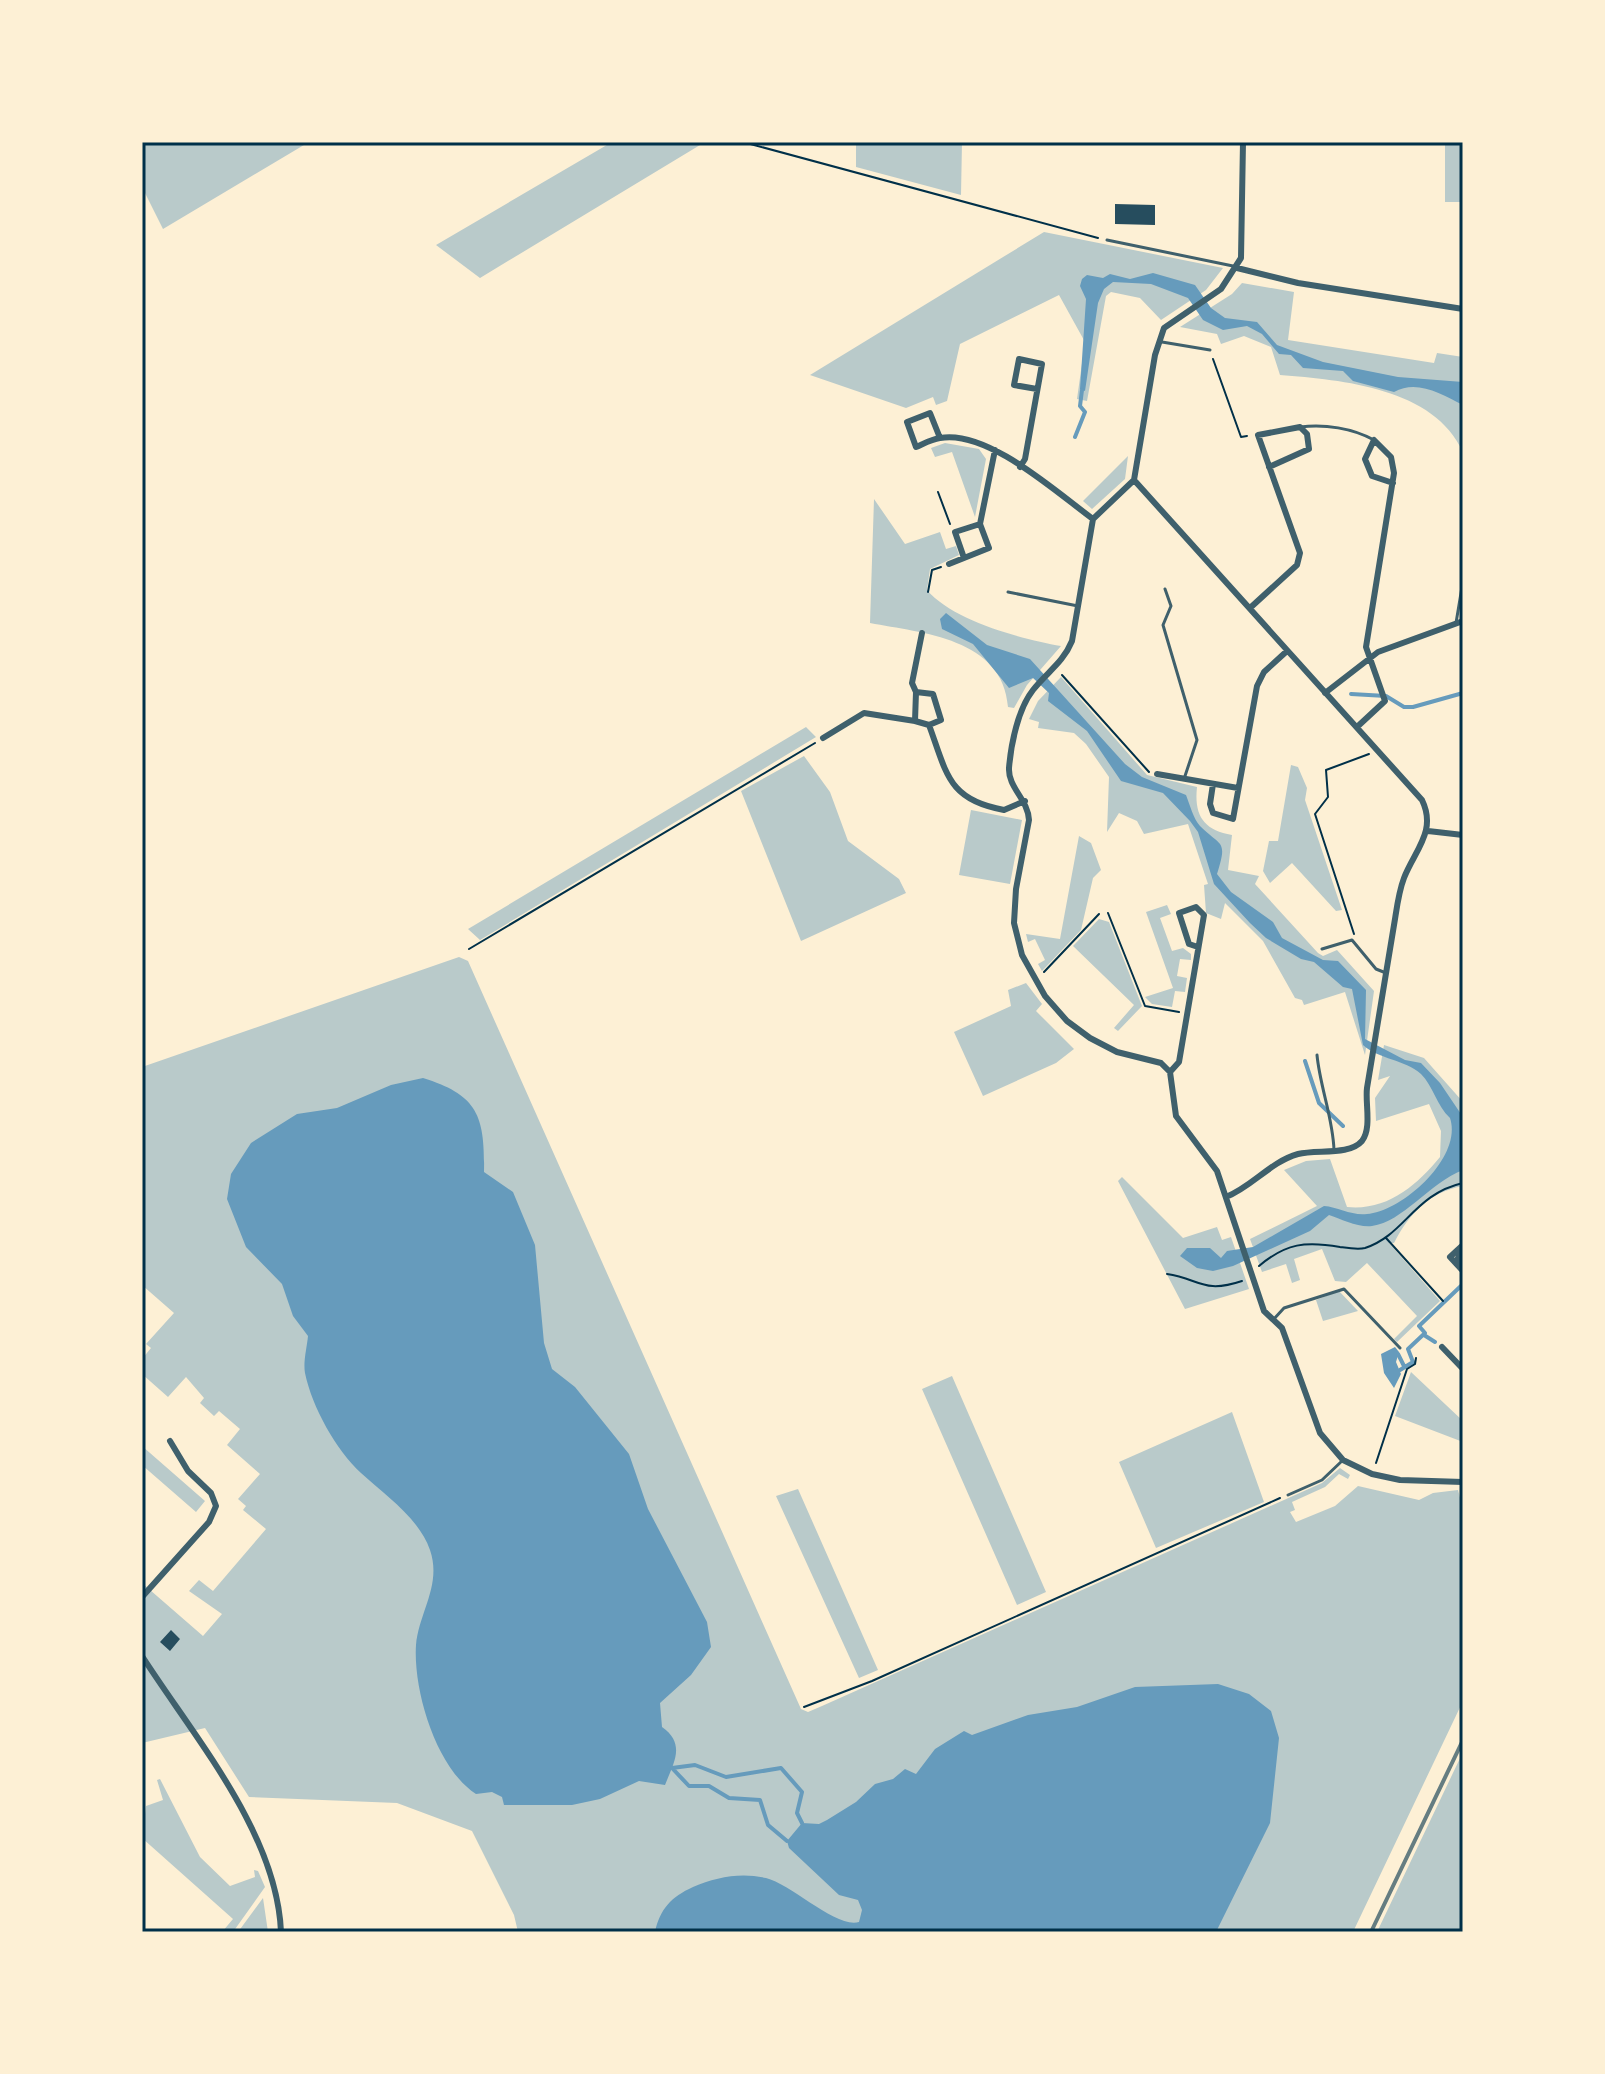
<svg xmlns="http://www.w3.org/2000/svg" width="1605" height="2074" font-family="'Fira Sans',sans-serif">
  <rect width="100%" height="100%" fill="#fdf0d5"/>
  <path fill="#b9caca" d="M 147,142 L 309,142 L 163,229 L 142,187 L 142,145 Z
    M 612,142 L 705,142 L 480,278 L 436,245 Z
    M 856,142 L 962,142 L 961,195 L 856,167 Z
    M 1445,142 L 1463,142 L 1463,202 L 1445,202 Z
    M 1044,232 L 1223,268 L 1206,290 L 1161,320 L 1140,298 L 1111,292 L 1106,296 L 1087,401 L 1077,399 L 1085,342 L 1059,295 L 960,344 L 947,401 L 936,405 L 933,397 L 906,408 L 810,375 Z
    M 1242,283 L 1294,292 L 1288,340 L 1434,363 L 1437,353 L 1463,357 L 1463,452 C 1434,388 1343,380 1280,375 L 1271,347 L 1244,336 L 1221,344 L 1217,334 L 1180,327 L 1232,294 Z
    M 945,443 L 979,449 L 986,459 L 975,517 L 952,452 L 935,457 L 931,448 Z
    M 1128,456 L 1125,479 L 1092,509 L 1083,501 Z
    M 874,499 L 905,544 L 940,532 L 946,549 L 956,546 L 959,555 L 930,569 L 927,590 C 953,621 1022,639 1061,646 L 1027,685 L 1014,708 L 1008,707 C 1003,638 922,633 870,623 Z
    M 1061,677 L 1147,775 L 1197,787 C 1194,815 1203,830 1232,835 L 1228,870 L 1259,876 L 1255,884 L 1318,953 L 1323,956 L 1337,950 L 1374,991 L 1365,1055 L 1345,992 L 1304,1005 L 1302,1000 L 1295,998 L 1263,941 L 1225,903 L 1221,919 L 1206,913 L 1204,885 L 1208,884 L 1188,824 L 1144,834 L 1137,821 L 1119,813 L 1107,832 L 1109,777 L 1086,744 L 1074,733 L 1038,728 L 1039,722 L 1029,719 L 1038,701 Z
    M 806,727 L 816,737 L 480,940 L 468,929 Z
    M 804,756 L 830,792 L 848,841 L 899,879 L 906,893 L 801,941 L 741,791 Z
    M 1291,765 L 1298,767 L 1307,788 L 1305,800 L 1342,910 L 1336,911 L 1292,863 L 1270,883 L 1263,871 L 1269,841 L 1278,841 Z
    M 971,810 L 1022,820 L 1010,884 L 959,875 Z
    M 1079,836 L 1091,843 L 1101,870 L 1093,878 L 1081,930 L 1042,971 L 1038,964 L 1045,960 L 1035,939 L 1028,942 L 1026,934 L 1060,939 Z
    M 1167,905 L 1171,914 L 1160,918 L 1172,951 L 1183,948 L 1191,954 L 1191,960 L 1180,959 L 1177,976 L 1187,978 L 1185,992 L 1175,991 L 1172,1007 L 1152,1004 L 1145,997 L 1173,988 L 1146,912 Z
    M 1099,919 L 1109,922 L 1142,1006 L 1118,1031 L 1114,1028 L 1134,1005 L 1073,946 Z
    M 459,957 L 468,961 L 801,1709 L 808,1712 L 822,1706 L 1322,1483 L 1340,1468 L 1350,1475 L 1348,1479 L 1339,1474 L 1325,1487 L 1292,1502 L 1295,1510 L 1290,1512 L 1296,1522 L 1335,1506 L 1358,1486 L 1419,1500 L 1433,1493 L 1458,1490 L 1463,1509 L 1463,1701 L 1353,1932 L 518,1932 L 514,1915 L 472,1831 L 397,1803 L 249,1797 L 205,1728 L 142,1743 L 142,1583 L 203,1636 L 222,1614 L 189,1591 L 199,1580 L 213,1591 L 266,1529 L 243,1510 L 246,1506 L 238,1499 L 260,1474 L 227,1445 L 240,1429 L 219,1411 L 214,1416 L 200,1403 L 204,1398 L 186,1377 L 168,1397 L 142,1374 L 142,1359 L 151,1348 L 146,1344 L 174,1313 L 142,1285 L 142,1067 Z
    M 1026,983 L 1042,1004 L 1036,1011 L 1074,1049 L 1056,1063 L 983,1096 L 954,1032 L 1011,1006 L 1008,990 Z
    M 1384,1045 L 1424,1058 L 1463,1102 L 1463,1186 C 1429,1192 1409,1214 1394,1243 L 1389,1243 L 1440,1301 L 1397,1342 L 1394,1339 L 1417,1316 L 1367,1263 L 1346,1282 L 1335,1281 L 1322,1249 L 1294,1259 L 1300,1280 L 1292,1283 L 1286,1264 L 1262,1272 L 1250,1239 L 1317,1206 L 1284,1170 L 1306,1161 L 1330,1159 L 1347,1207 C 1387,1211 1416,1186 1440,1157 L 1441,1131 L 1429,1104 L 1376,1121 L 1375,1098 L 1390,1076 L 1378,1080 Z
    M 1122,1177 L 1183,1238 L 1217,1227 L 1222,1240 L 1231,1237 L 1249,1289 L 1185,1309 L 1118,1181 Z
    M 1339,1291 L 1358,1311 L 1323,1321 L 1316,1300 Z
    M 1411,1372 L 1463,1421 L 1463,1442 L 1395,1416 Z
    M 952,1376 L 1046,1592 L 1017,1605 L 922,1389 Z
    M 1232,1412 L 1264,1502 L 1156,1548 L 1119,1462 Z
    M 142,1446 L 205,1501 L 196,1512 L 142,1465 Z
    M 798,1489 L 878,1670 L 859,1678 L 776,1496 Z
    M 1463,1752 L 1463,1932 L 1377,1932 Z
    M 160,1779 L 200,1857 L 230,1886 L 255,1877 L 254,1870 L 258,1871 L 265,1887 L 233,1932 L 222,1932 L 233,1919 L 142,1838 L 146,1806 L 163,1800 L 157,1780 Z
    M 263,1898 L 268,1932 L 238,1932 Z"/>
  <path fill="#669bbc" d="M 1153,273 L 1195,285 L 1211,308 L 1225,318 L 1257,322 L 1277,345 L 1323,362 L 1398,377 L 1463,382 L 1463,405 C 1441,394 1417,379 1394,392 L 1353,381 L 1343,371 L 1303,368 L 1291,355 L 1279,354 L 1262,334 L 1247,326 L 1223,330 L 1203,320 L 1188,298 L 1151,284 L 1113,282 L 1104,289 L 1098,303 L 1085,391 L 1080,389 L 1086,299 L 1080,286 L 1082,279 L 1087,275 L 1103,278 L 1110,274 L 1130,279 Z
    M 946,613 L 987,645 L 1030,659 L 1125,764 L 1142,777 L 1186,795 C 1190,805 1193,818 1200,826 C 1221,847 1228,839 1217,874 L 1231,892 L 1273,922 L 1282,938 L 1323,960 L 1338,961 L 1366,990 L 1365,1039 L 1405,1060 L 1421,1063 L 1440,1083 L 1463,1117 L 1463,1170 C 1429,1183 1403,1222 1372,1226 C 1359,1228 1341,1219 1329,1215 L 1310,1231 L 1233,1266 L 1213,1271 L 1197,1268 L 1180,1256 L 1187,1248 L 1210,1248 L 1221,1258 L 1227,1251 L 1253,1247 L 1324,1206 C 1338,1207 1352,1216 1367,1214 C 1403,1211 1463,1157 1450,1118 C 1437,1106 1433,1086 1421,1074 C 1404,1059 1380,1060 1363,1045 L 1352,989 L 1343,987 L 1314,962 L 1301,959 L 1266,938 L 1250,923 L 1214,884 L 1198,832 L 1190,821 L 1163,793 L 1121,781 L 1087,731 L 1048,701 L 1049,693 L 1033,678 L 1009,688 L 973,644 L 942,629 L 940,619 Z
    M 423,1078 C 478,1095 485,1116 484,1172 L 513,1192 L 535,1245 L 544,1343 L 552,1369 L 575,1387 L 629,1454 L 648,1509 L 707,1622 L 711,1647 L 691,1675 L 660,1703 L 662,1727 C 686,1744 674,1762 665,1785 L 639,1781 L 600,1799 L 572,1805 L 504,1805 L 502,1797 L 492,1792 L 476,1794 C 436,1768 413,1690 416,1645 C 419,1612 442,1585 430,1550 C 419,1518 385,1495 361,1473 C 336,1450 312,1407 305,1373 C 303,1362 307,1347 308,1336 L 293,1316 L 282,1284 L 246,1247 L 227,1199 L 231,1174 L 251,1143 L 297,1114 L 337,1108 L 391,1085 Z
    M 1395,1347 L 1399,1352 L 1396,1362 L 1401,1374 L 1394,1388 L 1384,1373 L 1381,1354 Z
    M 1218,1684 L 1249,1694 L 1271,1711 L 1279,1738 L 1270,1823 L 1216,1932 L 655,1932 C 660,1909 671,1897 693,1887 C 716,1877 741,1872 766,1878 C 791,1884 837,1929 859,1922 L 862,1910 L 858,1900 L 839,1895 L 789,1848 L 787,1841 L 802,1823 L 819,1824 L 827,1820 L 856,1802 L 875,1784 L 893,1779 L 905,1769 L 916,1774 L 935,1749 L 964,1731 L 972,1735 L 1028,1715 L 1077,1707 L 1135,1687 Z"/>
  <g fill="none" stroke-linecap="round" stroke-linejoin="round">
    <path stroke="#669bbc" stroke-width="4" d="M 1075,437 L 1085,412 L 1080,406 L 1082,390
      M 1351,694 L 1386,696 L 1404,707 L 1413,707 L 1463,693
      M 1305,1061 L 1319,1103 L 1343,1126
      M 1424,1335 L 1435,1342
      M 1398,1354 L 1404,1366
      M 1400,1370 L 1413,1362 L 1408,1349 L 1425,1333 L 1419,1326 L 1463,1284
      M 672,1768 L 695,1765 L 726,1777 L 781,1768 L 802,1792 L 797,1813 L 802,1823
      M 672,1768 L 689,1786 L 709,1786 L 729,1798 L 760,1800 L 768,1825 L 787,1841"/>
  </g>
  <path fill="#264d5e" d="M 1115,204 L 1155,205 L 1155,225 L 1115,224 Z
    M 171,1630 L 180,1639 L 170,1651 L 160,1642 Z"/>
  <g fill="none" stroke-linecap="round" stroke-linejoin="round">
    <path stroke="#003049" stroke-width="2" d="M 743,142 L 1098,238
      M 1213,359 L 1241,437 L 1247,436
      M 938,492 L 950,524
      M 928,592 L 932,570 L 941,567
      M 1062,675 L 1149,772
      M 1108,913 L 1145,1006 L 1179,1012
      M 1354,934 L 1315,814 L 1328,797 L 1326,770 L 1369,754
      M 469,949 L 815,743
      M 1044,972 L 1099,914
      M 1386,1238 L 1443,1301
      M 1259,1266 C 1286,1243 1306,1241 1340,1247 C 1347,1248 1358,1250 1365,1248 C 1405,1235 1414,1194 1463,1183
      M 1167,1274 C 1200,1279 1203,1294 1242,1281
      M 1376,1463 L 1407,1369 L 1415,1364 L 1416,1358
      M 804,1707 L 872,1681 L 1280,1498"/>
    <path stroke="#3f606c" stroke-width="3" d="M 1107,240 L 1233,266
      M 1162,342 L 1210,350
      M 1300,427 C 1325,424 1352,428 1374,440
      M 1165,589 L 1171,606 L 1163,625 L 1197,740 L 1184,779
      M 1008,592 L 1078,606
      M 1456,623 L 1463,581
      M 1322,949 L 1352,940 L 1376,969 L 1386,973
      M 1317,1055 C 1320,1087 1333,1118 1334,1150
      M 1273,1320 L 1284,1308 L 1344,1289 L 1400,1348
      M 1288,1495 L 1322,1480 L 1343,1460"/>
    <path stroke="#3f606c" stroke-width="6" d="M 1243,142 L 1241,258 L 1221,289 L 1164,328 L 1155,355 L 1134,480 L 1093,519 L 1072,641 C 1063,663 1047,672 1033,690 C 1018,709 1011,744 1009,768 C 1008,788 1028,799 1029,820 L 1016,889 L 1014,923 L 1022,955 L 1045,996 L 1067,1021 L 1090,1038 L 1117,1052 L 1161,1063 L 1170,1072 L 1176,1116 L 1217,1171 L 1264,1311 L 1282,1328 L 1320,1433 L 1343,1460 L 1372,1474 L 1400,1480 L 1463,1482
      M 1237,268 L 1298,283 L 1463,309
      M 940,438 L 930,413 L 907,422 L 916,447 C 923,444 932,439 940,438 C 987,429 1056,492 1093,519
      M 1020,467 L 1025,459 L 1042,364 L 1019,359 L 1014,385 L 1037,389
      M 1134,480 L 1422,800 C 1437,831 1415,850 1404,878 C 1399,891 1397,906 1395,919 C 1386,975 1376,1031 1367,1088 C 1365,1103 1372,1128 1362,1141 C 1349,1156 1317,1149 1298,1154 C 1270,1162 1252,1187 1226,1197
      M 980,524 L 955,532 L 964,558 L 989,548 L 980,524 L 995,450
      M 949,564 L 964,558
      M 1250,608 L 1297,565 L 1300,553 L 1258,435 L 1300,427 L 1307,434 L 1309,449 L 1269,467
      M 916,692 L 933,694 L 941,720 L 929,725 L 915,721 Z
      M 916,692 L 912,683 L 922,633
      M 1325,693 L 1378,652 L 1463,621
      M 929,725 C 947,774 948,800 1004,810 L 1025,801
      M 1357,727 L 1385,701 L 1366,647 L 1394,473 L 1391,457 L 1374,440 L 1365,459 L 1372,476 L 1393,483
      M 823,738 L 864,713 L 915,721
      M 1157,774 L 1238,788
      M 1213,784 L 1210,804 L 1213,813 L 1233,819 L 1257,686 L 1264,672 L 1287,651
      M 1428,831 L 1463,835
      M 1170,1072 L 1179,1062 L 1204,915 L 1196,907 L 1179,913 L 1189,944 L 1198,947
      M 1463,1245 L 1450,1257 L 1463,1271
      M 1463,1250 L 1458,1258 L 1463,1264
      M 1442,1347 L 1463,1369
      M 142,1597 L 209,1522 L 216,1506 L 211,1493 L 188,1471 L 170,1441
      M 142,1656 C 194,1737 277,1833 281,1932"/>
    <path stroke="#657d81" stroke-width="4" d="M 1371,1932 L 1463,1740"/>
  </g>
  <rect width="1605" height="2074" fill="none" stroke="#fdf0d5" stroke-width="288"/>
  <rect x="144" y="144" width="1317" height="1786" fill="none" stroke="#003049" stroke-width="3"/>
</svg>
